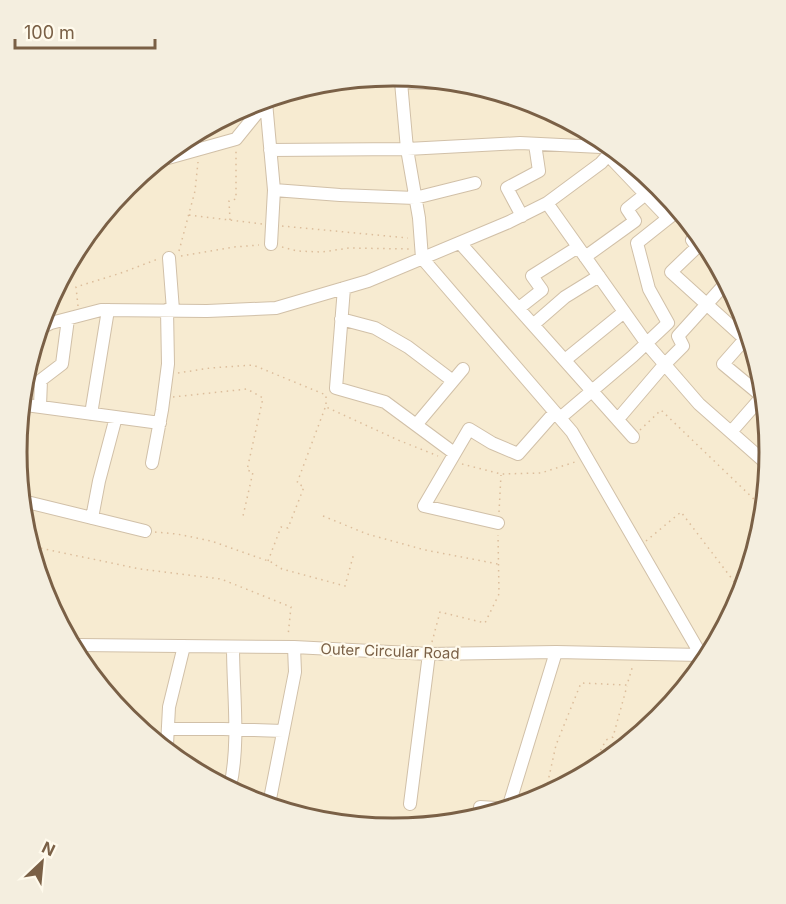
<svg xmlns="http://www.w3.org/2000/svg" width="786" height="904" font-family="Inter,sans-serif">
  <rect width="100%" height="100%" fill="#fff8e3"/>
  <path fill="#f7ebd1" d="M21 452a372 372 0 1 1 744 0a372 372 0 1 1-744 0Z"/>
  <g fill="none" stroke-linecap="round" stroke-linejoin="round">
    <defs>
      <path id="minor" d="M 387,77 L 401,82 L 432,83
        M 401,82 L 407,149 L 419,218 L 422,258 L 572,432 L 701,655
        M 268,100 L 266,102 L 274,190 L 271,244
        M 270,150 L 407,149 L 520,143 L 601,147
        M 608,155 L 668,218
        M 168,158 L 236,139 L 266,102
        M 274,190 L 340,195 L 415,198 L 475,183
        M 547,203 L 647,344 L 699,404 L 767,464
        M 522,216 L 507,188 L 539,171 L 535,144
        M 694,237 L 692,240 L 697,247 L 671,272 L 745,339 L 723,364 L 758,393
        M 460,243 L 633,437
        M 585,257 L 635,221 L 627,209 L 647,193 L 656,184
        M 169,258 L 173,310
        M 344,288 L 336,388 L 385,402 L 454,453
        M 519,308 L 542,290 L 532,276 L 578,247
        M 341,319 L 375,328 L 408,347 L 453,381
        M 534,324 L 565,297 L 599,276
        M 41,328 L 51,323 L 101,310 L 207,311 L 276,308 L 368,281 L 509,222 L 547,203 L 601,163 L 610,153
        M 565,360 L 624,312
        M 26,405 L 160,423
        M 40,406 L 41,380 L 62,364 L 68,319
        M 91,414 L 108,310
        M 560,418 L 633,356 L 668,323 L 649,289 L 637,243 L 676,212
        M 618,419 L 664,365 L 683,346 L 678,336 L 725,284
        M 416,425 L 463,369
        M 731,432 L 759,400
        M 152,463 L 162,410 L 168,364 L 167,310
        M 27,502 L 145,531
        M 92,518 L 99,481 L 116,417
        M 498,523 L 424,506 L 469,429 L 492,443 L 518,454 L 555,412
        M 78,645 L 294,647 L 429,654 L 556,652 L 701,655
        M 168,729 L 223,729 L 283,731
        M 167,745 L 169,707 L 184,646
        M 230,787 C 240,743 233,692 233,647
        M 269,804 L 295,672 L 294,647
        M 410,804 L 429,654
        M 509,805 L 556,652
        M 480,807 L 496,808"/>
    </defs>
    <use href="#minor" stroke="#d1c0a8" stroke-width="14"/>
    <path stroke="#dcbd9b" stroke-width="1.5" stroke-dasharray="1.5 4.5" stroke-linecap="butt" d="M 189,215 L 262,224
      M 230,220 L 229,201 L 236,199 L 236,149
      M 282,226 L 408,238
      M 282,247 L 297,251 L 322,252 L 349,248 L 411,249
      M 179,251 L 195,191 L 198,162
      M 181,256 L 234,247 L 259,245
      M 78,306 L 76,287 L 121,273 L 158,259
      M 178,373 L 210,368 L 253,365 L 326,395 L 326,407 L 398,440 L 438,456
      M 173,397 L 247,389 L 263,398 L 247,470 L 253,472 L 243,516
      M 640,430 L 661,410 L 759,504
      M 462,464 L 501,474 L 541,473 L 578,461
      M 499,512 L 501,475
      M 323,516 L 367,534 L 425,550 L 498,564
      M 155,532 L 177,534 L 211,541 L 271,562 L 282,569 L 345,586 L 354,553
      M 646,541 L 681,512 L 742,592
      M 35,547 L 140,569 L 221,579 L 291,607 L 288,636
      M 268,561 L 281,527 L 288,528 L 304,487 L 297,483 L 325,408
      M 432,642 L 440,612 L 485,623 L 499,594 L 498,535
      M 595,761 L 606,740 L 613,737 L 627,686
      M 545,795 L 556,745 L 581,683 L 627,685 L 633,665"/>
    <use href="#minor" stroke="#fff" stroke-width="12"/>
  </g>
  <g text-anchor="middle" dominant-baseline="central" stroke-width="4.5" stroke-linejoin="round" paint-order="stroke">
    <g font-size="15" fill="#7a6046" stroke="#fffaec">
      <text transform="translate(390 651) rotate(2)">Outer Circular Road</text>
    </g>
  </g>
  <path d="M0 0H786V904H0ZM27 452a366 366 0 1 1 732 0a366 366 0 1 1-732 0Z" fill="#f4eedf" fill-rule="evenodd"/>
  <path fill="none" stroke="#7a6046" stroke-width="3" d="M27 452a366 366 0 1 1 732 0a366 366 0 1 1-732 0Z"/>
  <g transform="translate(42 862) rotate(26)" stroke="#fffaec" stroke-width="4.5" paint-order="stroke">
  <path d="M0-4.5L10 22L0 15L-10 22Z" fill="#7a6046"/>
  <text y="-9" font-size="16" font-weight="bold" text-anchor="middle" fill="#7a6046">N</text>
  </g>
  <path d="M15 39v9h140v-9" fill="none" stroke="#7a6046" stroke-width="3"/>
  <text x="24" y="39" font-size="18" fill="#7a6046" stroke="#fffaec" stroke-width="4.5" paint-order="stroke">100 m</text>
</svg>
